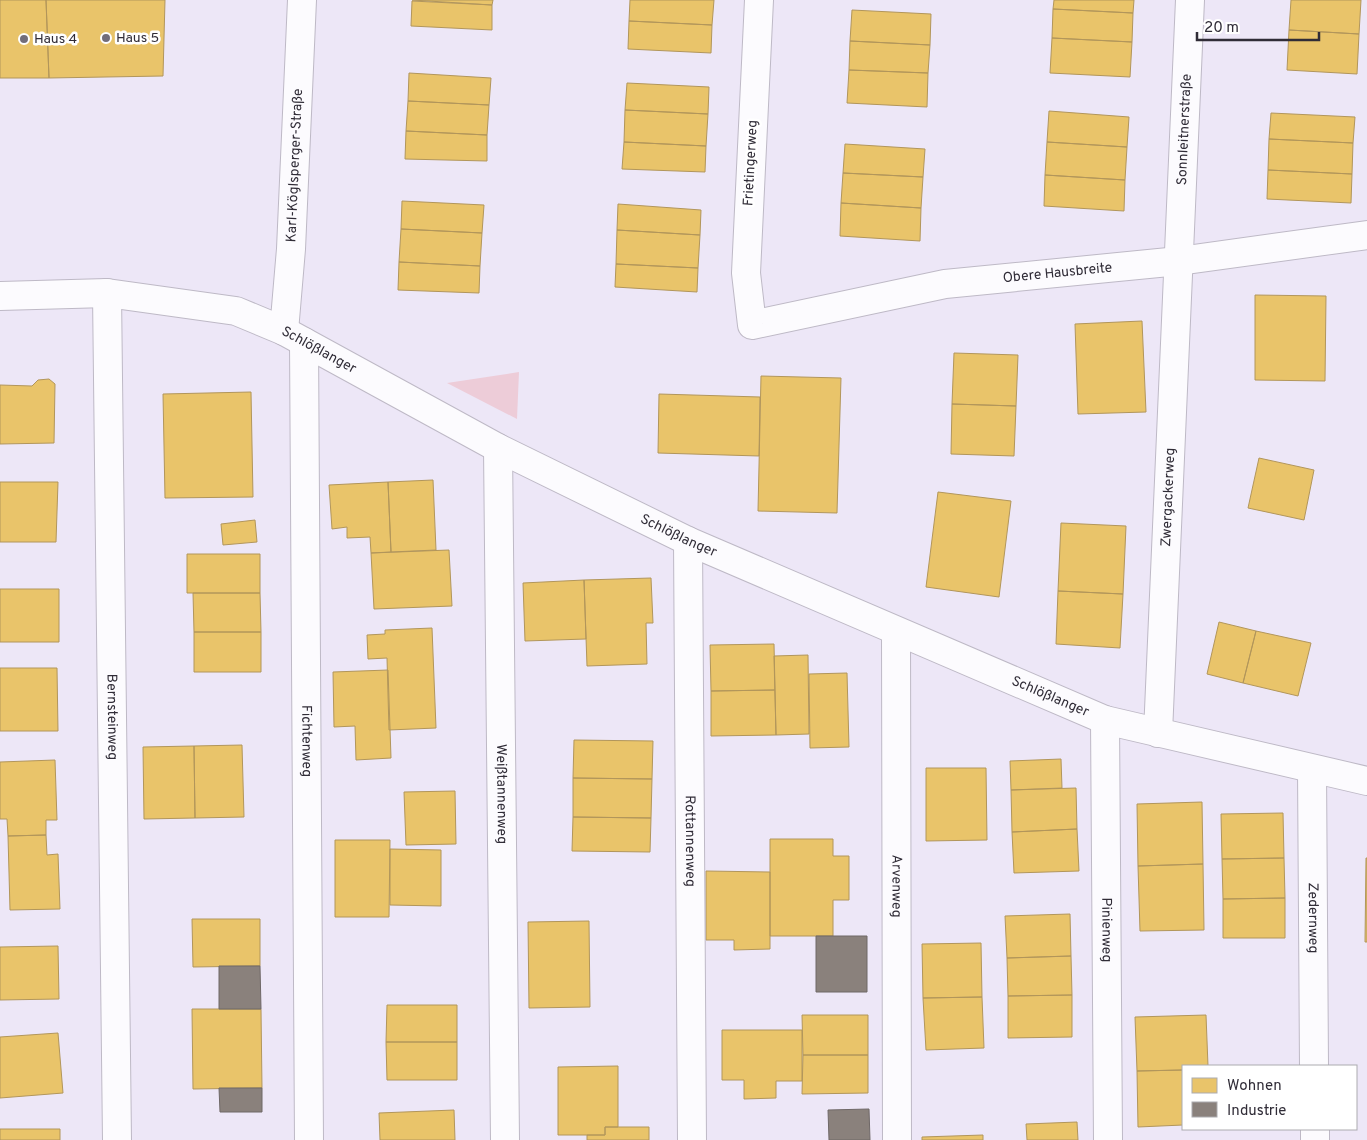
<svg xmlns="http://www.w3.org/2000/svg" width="1367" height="1140" font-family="Overpass,sans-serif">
  <rect width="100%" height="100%" fill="#ede7f7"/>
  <path fill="#edccd8" d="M 519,372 L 517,419 L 447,383 Z"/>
  <path fill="#e9c46a" stroke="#b2965b" d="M 0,0 L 46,0 L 49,78 L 0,78 Z
    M 46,0 L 165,0 L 163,76 L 49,78 Z
    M 412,0 L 493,0 L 492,5 Z
    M 630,0 L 714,0 L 712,25 L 629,21 Z
    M 1054,0 L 1134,0 L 1133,13 L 1053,9 Z
    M 1291,0 L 1361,0 L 1359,34 L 1289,30 Z
    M 412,1 L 492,5 L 492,30 L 411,26 Z
    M 1053,9 L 1133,13 L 1132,42 L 1052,38 Z
    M 852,10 L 931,14 L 930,45 L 850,41 Z
    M 629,21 L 712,25 L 711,53 L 628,49 Z
    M 1289,30 L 1359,34 L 1357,74 L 1287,70 Z
    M 1052,38 L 1132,42 L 1130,77 L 1050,73 Z
    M 850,41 L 930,45 L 928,73 L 849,70 Z
    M 849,70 L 928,73 L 927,107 L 847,103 Z
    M 409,73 L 491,78 L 489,105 L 408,101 Z
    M 627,83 L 709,87 L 708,114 L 625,110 Z
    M 408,101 L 489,105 L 487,135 L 406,131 Z
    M 625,110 L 708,114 L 706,146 L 624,142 Z
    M 1049,111 L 1129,117 L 1127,147 L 1047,142 Z
    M 1271,113 L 1355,117 L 1353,143 L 1269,139 Z
    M 406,131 L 487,135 L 487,161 L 405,159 Z
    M 1269,139 L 1353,143 L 1352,174 L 1268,170 Z
    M 624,142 L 706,146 L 705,172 L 622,169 Z
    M 1047,142 L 1127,147 L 1125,180 L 1045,175 Z
    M 845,144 L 925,149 L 923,177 L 843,173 Z
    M 1268,170 L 1352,174 L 1351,203 L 1267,199 Z
    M 843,173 L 923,177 L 921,208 L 841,203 Z
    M 1045,175 L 1125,180 L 1124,211 L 1044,206 Z
    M 402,201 L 484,205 L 482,233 L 401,229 Z
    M 841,203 L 921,208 L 920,241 L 840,236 Z
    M 618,204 L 701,210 L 700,235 L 617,230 Z
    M 401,229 L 482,233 L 480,266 L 399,262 Z
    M 617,230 L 700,235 L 698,268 L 616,264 Z
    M 399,262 L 480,266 L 479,293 L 398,290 Z
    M 616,264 L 698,268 L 697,292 L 615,287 Z
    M 1255,295 L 1326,296 L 1325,381 L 1255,380 Z
    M 1142,321 L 1146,412 L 1078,414 L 1075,324 Z
    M 954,353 L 1018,355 L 1016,406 L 952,404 Z
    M 761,376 L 841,378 L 837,513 L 758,511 Z
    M 49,379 L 55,384 L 54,443 L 0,444 L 0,385 L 32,386 L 38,380 Z
    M 251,392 L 253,497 L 165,498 L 163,394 Z
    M 659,394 L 760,397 L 759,456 L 658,453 Z
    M 952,404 L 1016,406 L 1014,456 L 951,454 Z
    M 1259,458 L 1314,470 L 1304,520 L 1248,508 Z
    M 433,480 L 436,550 L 391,552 L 388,482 Z
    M 0,482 L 58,482 L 56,542 L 0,542 Z
    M 388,482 L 391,552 L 371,553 L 370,537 L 347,538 L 347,527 L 332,529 L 329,485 Z
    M 938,492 L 1011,501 L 999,597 L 926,587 Z
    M 255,520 L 257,542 L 223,545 L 221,524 Z
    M 1061,523 L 1126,526 L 1123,594 L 1058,591 Z
    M 449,550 L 452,606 L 374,609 L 371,553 Z
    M 187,554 L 260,554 L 260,593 L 187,593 Z
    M 651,578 L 653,623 L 646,623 L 647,664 L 587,666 L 584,580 Z
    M 584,580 L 586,639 L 525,641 L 523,583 Z
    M 0,589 L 59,589 L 59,642 L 0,642 Z
    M 1058,591 L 1123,594 L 1120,648 L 1056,644 Z
    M 193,593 L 260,593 L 261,632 L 194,632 Z
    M 1219,622 L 1256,631 L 1243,683 L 1207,674 Z
    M 432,628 L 436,728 L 389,730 L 387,658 L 368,659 L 367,635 L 385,634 L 385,630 Z
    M 1256,631 L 1311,643 L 1298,696 L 1243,683 Z
    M 194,632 L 261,632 L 261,672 L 194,672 Z
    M 774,644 L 775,690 L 711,691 L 710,645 Z
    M 808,655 L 809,734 L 776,735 L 774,656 Z
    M 0,668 L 57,668 L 58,731 L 0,731 Z
    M 388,670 L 391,758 L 356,760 L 355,726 L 334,727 L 333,672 Z
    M 847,673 L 849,747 L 810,748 L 809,674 Z
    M 775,690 L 776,735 L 711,736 L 711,691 Z
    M 574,740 L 653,741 L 652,779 L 573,778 Z
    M 242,745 L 244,817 L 195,818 L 194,746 Z
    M 194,746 L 195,818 L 144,819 L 143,747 Z
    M 1061,759 L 1062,788 L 1011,790 L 1010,761 Z
    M 55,760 L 57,820 L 46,820 L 46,835 L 8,836 L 7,819 L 0,819 L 0,762 Z
    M 926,768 L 986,768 L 987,840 L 926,841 Z
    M 573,778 L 652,779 L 651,818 L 573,817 Z
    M 1076,788 L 1077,829 L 1012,832 L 1011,790 Z
    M 455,791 L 456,844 L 406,845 L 404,792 Z
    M 1202,802 L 1203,864 L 1138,866 L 1137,804 Z
    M 1283,813 L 1284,858 L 1222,859 L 1221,814 Z
    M 573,817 L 651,818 L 650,852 L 572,851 Z
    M 1077,829 L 1079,871 L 1014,873 L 1012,832 Z
    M 46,835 L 47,855 L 58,854 L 60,909 L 10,910 L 8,836 Z
    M 770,839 L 833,839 L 833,856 L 849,856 L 849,900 L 833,900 L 833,936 L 770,936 Z
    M 335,840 L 390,840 L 389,917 L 335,917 Z
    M 390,849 L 441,850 L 441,906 L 390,905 Z
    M 1284,858 L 1285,898 L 1223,899 L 1222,859 Z
    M 1366,858 L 1367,858 L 1367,942 L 1365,942 Z
    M 1203,864 L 1204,930 L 1140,931 L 1138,866 Z
    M 706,871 L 770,872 L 770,949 L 734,950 L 734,940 L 706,940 Z
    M 1285,898 L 1285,938 L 1223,938 L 1223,899 Z
    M 1070,914 L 1071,956 L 1007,958 L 1005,916 Z
    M 192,919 L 260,919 L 260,966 L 193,967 Z
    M 589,921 L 590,1007 L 529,1008 L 528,922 Z
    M 981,943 L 982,997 L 923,998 L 922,944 Z
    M 58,946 L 59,999 L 0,1000 L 0,947 Z
    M 1071,956 L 1072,995 L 1008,996 L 1007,958 Z
    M 1072,995 L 1072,1037 L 1008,1038 L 1008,996 Z
    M 982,997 L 984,1048 L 926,1050 L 923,998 Z
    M 387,1005 L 457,1005 L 457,1042 L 386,1042 Z
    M 192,1009 L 261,1009 L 262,1088 L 193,1089 Z
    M 802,1015 L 868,1015 L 868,1055 L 803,1055 Z
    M 1206,1015 L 1208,1066 L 1183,1066 L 1183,1070 L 1137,1071 L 1135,1017 Z
    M 722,1030 L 802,1030 L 802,1081 L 776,1081 L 776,1098 L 744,1099 L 744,1080 L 722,1080 Z
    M 58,1033 L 63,1093 L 0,1098 L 0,1037 Z
    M 386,1042 L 457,1042 L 457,1080 L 387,1080 Z
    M 803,1055 L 868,1055 L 868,1093 L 802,1094 Z
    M 618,1066 L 618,1127 L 605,1127 L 605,1135 L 558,1135 L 558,1067 Z
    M 1183,1070 L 1183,1125 L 1138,1127 L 1137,1071 Z
    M 454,1110 L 455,1140 L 380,1140 L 379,1113 Z
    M 1077,1122 L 1078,1140 L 1027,1140 L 1026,1124 Z
    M 605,1127 L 649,1127 L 649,1140 L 587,1140 L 587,1135 L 605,1135 Z
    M 0,1129 L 60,1129 L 60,1140 L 0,1140 Z
    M 983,1135 L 983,1140 L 922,1140 L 922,1137 Z"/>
  <path fill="#8a817c" stroke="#6f6867" d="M 816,936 L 867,936 L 867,992 L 816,992 Z
    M 219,966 L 260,966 L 261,1009 L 219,1009 Z
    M 219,1088 L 262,1088 L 262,1112 L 220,1112 Z
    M 869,1109 L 870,1140 L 829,1140 L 828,1110 Z"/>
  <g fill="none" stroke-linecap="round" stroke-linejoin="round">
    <defs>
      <g id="street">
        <path id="s1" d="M 759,0 L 746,273 L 752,325 L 945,284 L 1179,261 L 1367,235"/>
        <path id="s2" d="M 107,293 L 117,1140"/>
        <path id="s3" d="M 0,296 L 107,293 L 236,311 L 284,331 L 498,448 L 688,541 L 1105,720 L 1367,781"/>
        <path id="s4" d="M 284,331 L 291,249 L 302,0"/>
        <path id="s5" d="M 304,342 L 309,1140"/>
        <path id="s6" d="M 498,448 L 505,1140"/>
        <path id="s7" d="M 688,541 L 692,1140"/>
        <path id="s8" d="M 896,631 L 897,1140"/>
        <path id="s9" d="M 1105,720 L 1108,1140"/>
        <path id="s10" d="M 1158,733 L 1190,0"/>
        <path id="s11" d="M 1312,769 L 1314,1066"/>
        <path d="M 1315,1129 L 1315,1140"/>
      </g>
    </defs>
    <use href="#street" stroke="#beb9c6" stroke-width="30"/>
    <use href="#street" stroke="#fcfbfe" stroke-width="28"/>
  </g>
  <g fill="#726d7a" stroke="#fff" stroke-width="2">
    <circle cx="106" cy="38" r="5"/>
    <circle cx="24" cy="39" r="5"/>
  </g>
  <g text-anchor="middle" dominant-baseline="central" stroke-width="5" stroke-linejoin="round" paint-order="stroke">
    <g font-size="14" fill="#302c37" stroke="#fff" text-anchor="start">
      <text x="116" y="38">Haus 5</text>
      <text x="34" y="39">Haus 4</text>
    </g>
    <g font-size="14" fill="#302c37" stroke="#fff">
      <text stroke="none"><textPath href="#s10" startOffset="604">Sonnleitnerstraße</textPath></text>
      <text transform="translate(751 163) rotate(-87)">Frietingerweg</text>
      <text stroke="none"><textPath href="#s4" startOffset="166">Karl-Köglsperger-Straße</textPath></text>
      <text stroke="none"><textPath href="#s1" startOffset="636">Obere Hausbreite</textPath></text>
      <text stroke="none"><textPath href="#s3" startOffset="329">Schlößlanger</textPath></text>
      <text stroke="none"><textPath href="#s10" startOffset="236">Zwergackerweg</textPath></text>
      <text stroke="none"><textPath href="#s3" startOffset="734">Schlößlanger</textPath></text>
      <text stroke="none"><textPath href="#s3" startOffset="1139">Schlößlanger</textPath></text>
      <text stroke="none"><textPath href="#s2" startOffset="424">Bernsteinweg</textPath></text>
      <text stroke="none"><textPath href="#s5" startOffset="399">Fichtenweg</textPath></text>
      <text stroke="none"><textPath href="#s6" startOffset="346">Weißtannenweg</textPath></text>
      <text stroke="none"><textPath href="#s7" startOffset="300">Rottannenweg</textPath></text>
      <text stroke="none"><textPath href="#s8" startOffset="255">Arvenweg</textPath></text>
      <text stroke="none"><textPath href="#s11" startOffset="149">Zedernweg</textPath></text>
      <text stroke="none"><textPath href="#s9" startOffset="210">Pinienweg</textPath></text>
    </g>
  </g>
  <rect x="1182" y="1065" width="175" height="65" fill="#ffffff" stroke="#acabaf"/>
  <rect x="1192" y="1078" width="25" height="15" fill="#e9c46a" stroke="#acabaf"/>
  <text x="1227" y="1090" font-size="15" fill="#302c37">Wohnen</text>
  <rect x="1192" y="1102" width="25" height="15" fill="#8a817c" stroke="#acabaf"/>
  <text x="1227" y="1115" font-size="15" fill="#302c37">Industrie</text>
  <path d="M1197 32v8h122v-8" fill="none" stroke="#302c37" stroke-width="2.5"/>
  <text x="1204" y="32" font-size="15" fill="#302c37" stroke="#ffffff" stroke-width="4" paint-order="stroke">20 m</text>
</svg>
